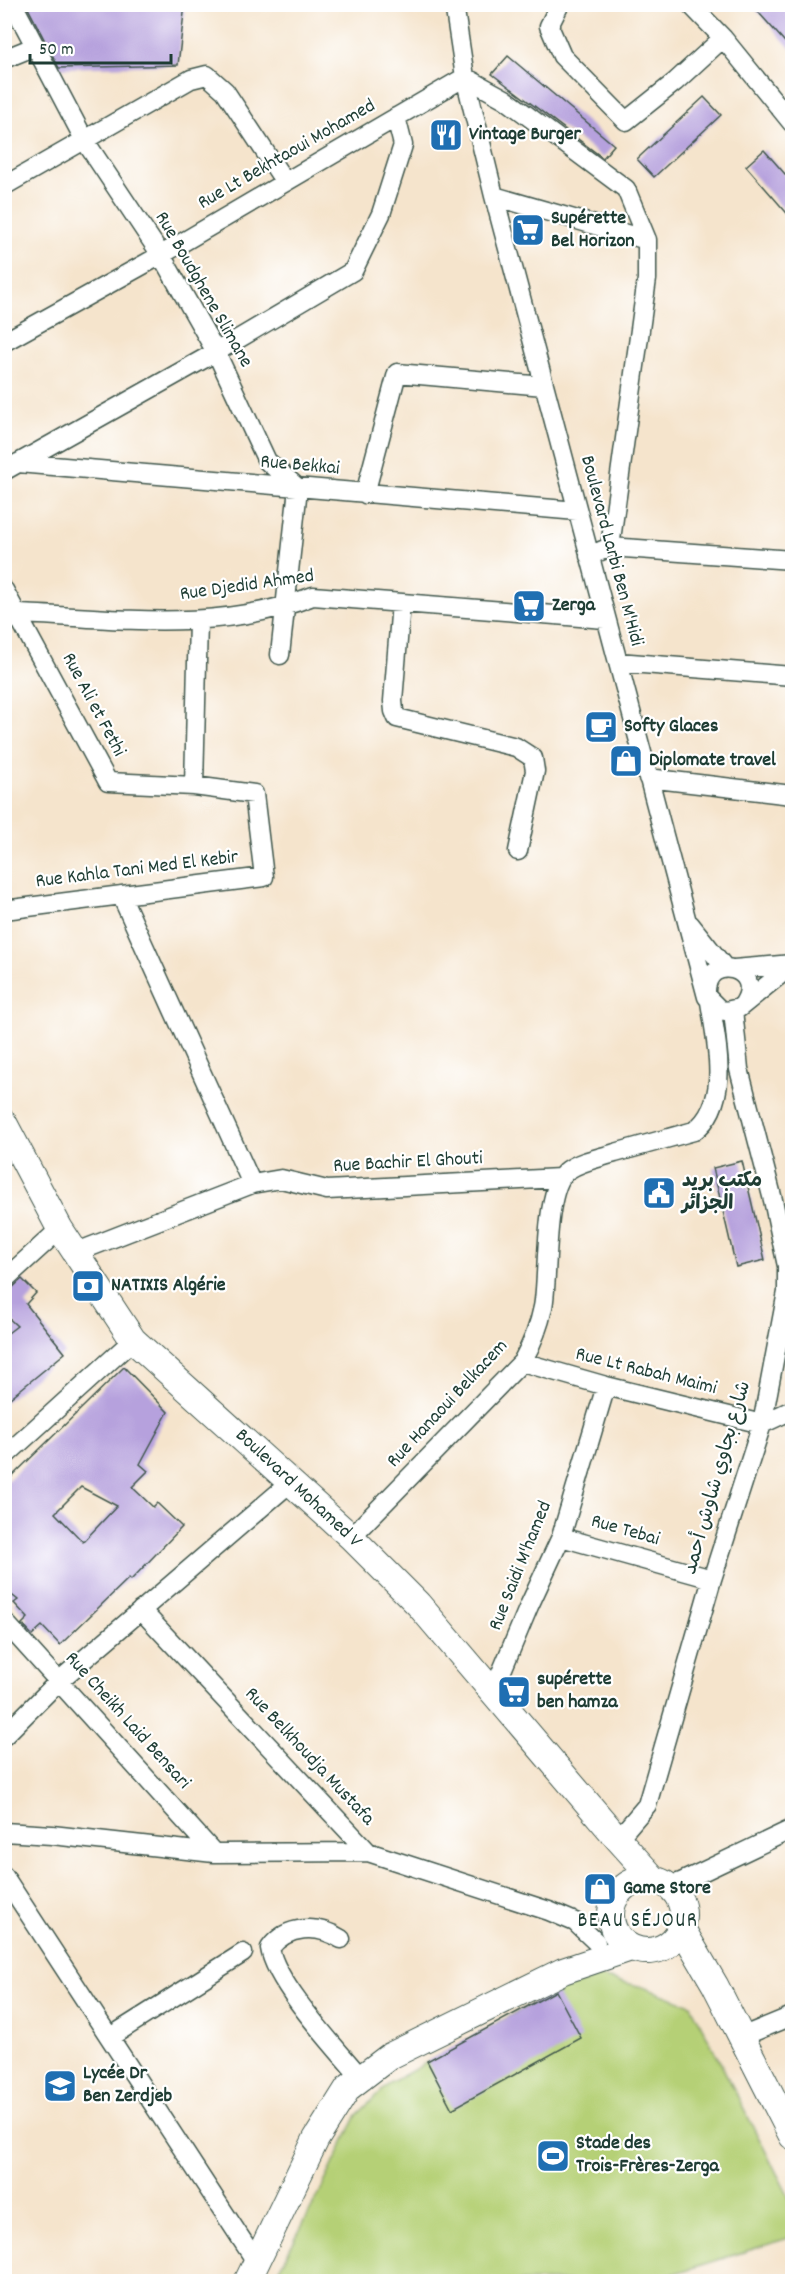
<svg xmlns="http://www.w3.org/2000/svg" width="797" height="2286" font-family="Dekko,'Playpen Sans Arabic',sans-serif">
  <rect width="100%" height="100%" fill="#fff"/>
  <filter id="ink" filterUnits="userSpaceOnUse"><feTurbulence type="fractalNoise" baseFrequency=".0167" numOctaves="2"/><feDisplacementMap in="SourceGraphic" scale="12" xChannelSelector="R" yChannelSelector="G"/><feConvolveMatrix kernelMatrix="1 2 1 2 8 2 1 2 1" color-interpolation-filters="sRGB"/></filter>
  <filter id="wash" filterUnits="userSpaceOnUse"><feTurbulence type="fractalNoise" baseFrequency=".008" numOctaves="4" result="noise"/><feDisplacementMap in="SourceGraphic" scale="24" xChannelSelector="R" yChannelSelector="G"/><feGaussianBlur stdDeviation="1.35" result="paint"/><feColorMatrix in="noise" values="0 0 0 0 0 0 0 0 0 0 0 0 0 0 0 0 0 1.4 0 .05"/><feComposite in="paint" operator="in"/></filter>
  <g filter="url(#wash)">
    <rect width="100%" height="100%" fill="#f5e4cc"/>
    <path fill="#b5d076" stroke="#6a8655" stroke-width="1.5" d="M 600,1977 L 643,1987 L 691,2005 L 792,2203 L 792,2237 L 650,2281 L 272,2282 L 317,2198 L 357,2115 L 390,2083 L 555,1991 Z"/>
    <g id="blocks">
      <path fill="#b6a1dd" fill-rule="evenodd" d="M 26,4 L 185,4 L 178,65 L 59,68 Z
        M 751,4 L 782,4 L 792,16 L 792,50 Z
        M 508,56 L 614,145 L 603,158 L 492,74 Z
        M 704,97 L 721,115 L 654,177 L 637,159 Z
        M 764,150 L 792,182 L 792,219 L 746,166 Z
        M 742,1161 L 765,1260 L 736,1267 L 713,1168 Z
        M 22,1279 L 36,1293 L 26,1304 L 65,1353 L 4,1403 L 4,1336 L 17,1326 L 4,1314 L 4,1291 L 12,1288 Z
        M 124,1367 L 168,1412 L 140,1464 L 148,1471 L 132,1487 L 153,1507 L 157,1503 L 182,1527 L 131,1580 L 129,1578 L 60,1645 L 42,1626 L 32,1635 L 22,1624 L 28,1618 L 14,1603 L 18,1600 L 4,1589 L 4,1484 ZM 81,1487 L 117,1506 L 83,1542 L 55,1513 Z
        M 556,1991 L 581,2038 L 452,2109 L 427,2061 Z"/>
    </g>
  </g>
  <g filter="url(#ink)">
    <use href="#blocks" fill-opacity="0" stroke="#3f564b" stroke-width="1.5"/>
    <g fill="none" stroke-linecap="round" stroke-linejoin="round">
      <defs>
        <path id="minor" d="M 13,4 L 85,141 L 161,255 L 216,352 L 267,461 L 298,488 L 280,655
          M 454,4 L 465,77 L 494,196 L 707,997 L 720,1010 L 726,1011 L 739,1008 L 792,965
          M 560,4 L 549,26 L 562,56 L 626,121 L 675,82 L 723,38
          M 690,4 L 723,38 L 792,123
          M 4,59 L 36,46
          M 465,77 L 505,99 L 626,189 L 647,240
          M 4,186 L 191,79 L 207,75 L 225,91 L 285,182
          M 494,196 L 647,240 L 647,279 L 610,547 L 589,556
          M 4,342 L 161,255 L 465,77
          M 18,463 L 577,511
          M 4,471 L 216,352 L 353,271 L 381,214 L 403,145 L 396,117
          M 365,494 L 397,373 L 544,386
          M 610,547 L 792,560
          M 4,590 L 108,782 L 194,786 L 254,794 L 264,877 L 4,910
          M 401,603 L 393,701 L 394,711 L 397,718 L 516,747 L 533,758 L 535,771 L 518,851
          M 4,623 L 19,614 C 116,618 221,633 313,596 L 605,619
          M 618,662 L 792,676
          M 648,778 L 792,795
          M 194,786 L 198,621
          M 121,895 L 252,1184 L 281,1179 L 327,1190 L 560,1178
          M 690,924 L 725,968
          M 734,969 L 792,964
          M 706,992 C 706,952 766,968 744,1003
          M 77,1252 L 252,1184
          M 4,1280 L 60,1229
          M 522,1362 L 606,1386 L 762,1424 L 792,1410
          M 4,1457 L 133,1340
          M 351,1537 L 522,1362 C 532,1344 539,1328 543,1307 C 549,1278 543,1187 568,1170 C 581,1161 599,1158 615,1153 C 641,1146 668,1138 694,1131 C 732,1103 716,1041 710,1002
          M 561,1537 L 712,1579
          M 4,1621 L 214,1853
          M 493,1692 L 529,1606 L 561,1537 L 606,1386
          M 4,1736 L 60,1680 L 291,1482
          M 4,1832 L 52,1835 L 214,1853 L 368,1852 L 141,1610
          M 618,1839 L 647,1805 L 712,1579 L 762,1424 L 787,1292 L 787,1266 L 773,1200 L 739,1069 L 733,1010
          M 368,1852 L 549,1911 L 575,1922 L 596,1942
          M 4,1876 L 257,2263
          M 669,1886 L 681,1882 L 792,1829
          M 341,1939 C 318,1924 287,1925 270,1948 C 275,1983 337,2049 361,2078
          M 110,2037 L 243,1953
          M 741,2037 L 792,2016"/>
        <path id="secondary" d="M 4,1123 L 60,1229 L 133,1340 L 351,1537 L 418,1604 L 618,1839 L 654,1879
          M611 1915a36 36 0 1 1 72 0a36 36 0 1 1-72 0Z
          M 681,1927 L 715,1985 L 792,2136
          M 247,2282 L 316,2139 L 348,2088 L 390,2056 L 563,1971 L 631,1948"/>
      </defs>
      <use href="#minor" stroke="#3f564b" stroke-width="21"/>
      <use href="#secondary" stroke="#3f564b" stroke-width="28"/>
      <use href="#minor" stroke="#fff" stroke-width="18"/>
      <use href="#secondary" stroke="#fff" stroke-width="26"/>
    </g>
  </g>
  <defs>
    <symbol id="restaurant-square" viewBox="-11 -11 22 22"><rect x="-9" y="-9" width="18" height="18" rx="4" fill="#1f6fb2" stroke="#fff"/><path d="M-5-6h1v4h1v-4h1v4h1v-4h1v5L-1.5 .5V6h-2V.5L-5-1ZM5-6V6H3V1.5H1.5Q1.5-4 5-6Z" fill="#fff"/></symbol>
    <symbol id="supermarket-square" viewBox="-11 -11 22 22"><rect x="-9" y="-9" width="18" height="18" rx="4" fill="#1f6fb2" stroke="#fff"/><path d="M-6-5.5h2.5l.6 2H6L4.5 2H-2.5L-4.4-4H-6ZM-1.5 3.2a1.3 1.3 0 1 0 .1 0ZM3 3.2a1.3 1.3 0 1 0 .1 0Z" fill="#fff"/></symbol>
    <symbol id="cafe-square" viewBox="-11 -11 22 22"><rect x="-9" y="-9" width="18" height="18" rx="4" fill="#1f6fb2" stroke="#fff"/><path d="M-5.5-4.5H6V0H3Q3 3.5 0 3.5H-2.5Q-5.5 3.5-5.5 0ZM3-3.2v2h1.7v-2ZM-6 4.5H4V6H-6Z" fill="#fff"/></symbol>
    <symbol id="shop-square" viewBox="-11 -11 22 22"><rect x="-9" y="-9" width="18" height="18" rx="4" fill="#1f6fb2" stroke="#fff"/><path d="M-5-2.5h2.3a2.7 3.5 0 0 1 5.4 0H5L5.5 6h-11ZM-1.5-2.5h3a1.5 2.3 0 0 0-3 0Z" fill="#fff"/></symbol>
    <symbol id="civic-square" viewBox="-11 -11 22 22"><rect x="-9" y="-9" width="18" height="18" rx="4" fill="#1f6fb2" stroke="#fff"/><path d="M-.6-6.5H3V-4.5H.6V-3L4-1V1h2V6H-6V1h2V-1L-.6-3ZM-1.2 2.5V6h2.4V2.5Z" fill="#fff"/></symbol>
    <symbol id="bank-square" viewBox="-11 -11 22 22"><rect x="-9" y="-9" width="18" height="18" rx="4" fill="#1f6fb2" stroke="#fff"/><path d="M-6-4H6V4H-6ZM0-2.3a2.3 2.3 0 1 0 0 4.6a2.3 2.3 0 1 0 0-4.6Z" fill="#fff"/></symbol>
    <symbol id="school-square" viewBox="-11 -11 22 22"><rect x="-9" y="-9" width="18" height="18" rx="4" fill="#1f6fb2" stroke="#fff"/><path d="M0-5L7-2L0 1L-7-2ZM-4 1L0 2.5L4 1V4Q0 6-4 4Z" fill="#fff"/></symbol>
    <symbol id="stadium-square" viewBox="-11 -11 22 22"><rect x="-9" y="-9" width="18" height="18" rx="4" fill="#1f6fb2" stroke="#fff"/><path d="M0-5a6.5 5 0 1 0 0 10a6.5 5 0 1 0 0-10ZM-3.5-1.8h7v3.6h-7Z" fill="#fff"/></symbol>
  </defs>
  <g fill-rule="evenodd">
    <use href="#restaurant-square" x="427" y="116" width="38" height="38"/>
    <use href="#supermarket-square" x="509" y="211" width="38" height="38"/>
    <use href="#supermarket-square" x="510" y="587" width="38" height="38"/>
    <use href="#cafe-square" x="582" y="708" width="38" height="38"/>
    <use href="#shop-square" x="607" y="742" width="38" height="38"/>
    <use href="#civic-square" x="640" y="1174" width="38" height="38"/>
    <use href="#bank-square" x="69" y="1267" width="38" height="38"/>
    <use href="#supermarket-square" x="495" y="1673" width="38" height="38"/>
    <use href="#shop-square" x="581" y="1870" width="38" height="38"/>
    <use href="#school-square" x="41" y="2067" width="38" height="38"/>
    <use href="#stadium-square" x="534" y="2137" width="38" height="38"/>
  </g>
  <g text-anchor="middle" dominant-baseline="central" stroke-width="4.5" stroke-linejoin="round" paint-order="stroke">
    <g font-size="20" font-weight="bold" fill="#1f3d34" stroke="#fff" text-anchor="start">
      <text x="469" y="135">Vintage Burger</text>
      <text x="551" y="219">Supérette<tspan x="551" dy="23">Bel Horizon</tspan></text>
      <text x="552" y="606">Zerga</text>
      <text x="624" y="727">Softy Glaces</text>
      <text x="649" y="761">Diplomate travel</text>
      <text x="682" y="1182">مكتب بريد<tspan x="682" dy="23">الجزائر</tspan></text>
      <text x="111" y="1286">NATIXIS Algérie</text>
      <text x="537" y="1680">supérette<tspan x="537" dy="23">ben hamza</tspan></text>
      <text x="623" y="1889">Game Store</text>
      <text x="83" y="2074">Lycée Dr<tspan x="83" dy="23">Ben Zerdjeb</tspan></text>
      <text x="576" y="2144">Stade des<tspan x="576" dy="23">Trois-Frères-Zerga</tspan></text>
    </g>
    <g font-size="20" fill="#1f3d34" stroke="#fff">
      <text transform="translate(287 155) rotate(-30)">Rue Lt Bekhtaoui Mohamed</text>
      <text transform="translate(203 290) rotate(60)">Rue Boudghene Slimane</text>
      <text transform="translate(300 466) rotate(5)">Rue Bekkai</text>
      <text transform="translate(611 551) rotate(75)">Boulevard Larbi Ben M'Hidi</text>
      <text transform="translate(247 586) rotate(-8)">Rue Djedid Ahmed</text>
      <text transform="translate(93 705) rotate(62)">Rue Ali et Fethi</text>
      <text transform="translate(137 870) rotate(-7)">Rue Kahla Tani Med El Kebir</text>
      <text transform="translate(408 1163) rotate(-3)">Rue Bachir El Ghouti</text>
      <text transform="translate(646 1372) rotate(14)">Rue Lt Rabah Maimi</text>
      <text transform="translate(448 1404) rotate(-47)">Rue Hanaoui Belkacem</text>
      <text transform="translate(718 1478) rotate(-74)">شارع بجاوي شاوش أحمد</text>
      <text transform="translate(298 1489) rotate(43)">Boulevard Mohamed V</text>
      <text transform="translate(625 1531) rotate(16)">Rue Tebai</text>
      <text transform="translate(521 1566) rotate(-68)">Rue Saidi M'hamed</text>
      <text transform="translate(127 1721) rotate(48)">Rue Cheikh Laid Bensari</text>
      <text transform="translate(309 1757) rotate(47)">Rue Belkhoudja Mustafa</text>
    </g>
    <g font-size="21" letter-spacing="1.5" fill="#1f3d34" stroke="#fff">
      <text x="638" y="1922">BEAU SÉJOUR</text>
    </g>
  </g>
  <rect width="797" height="2286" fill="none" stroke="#fff" stroke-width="24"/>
  <path d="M30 54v9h141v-9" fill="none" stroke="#1f3d34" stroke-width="3"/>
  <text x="39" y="54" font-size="18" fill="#1f3d34" stroke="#ffffff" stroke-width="4.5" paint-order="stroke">50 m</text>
</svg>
